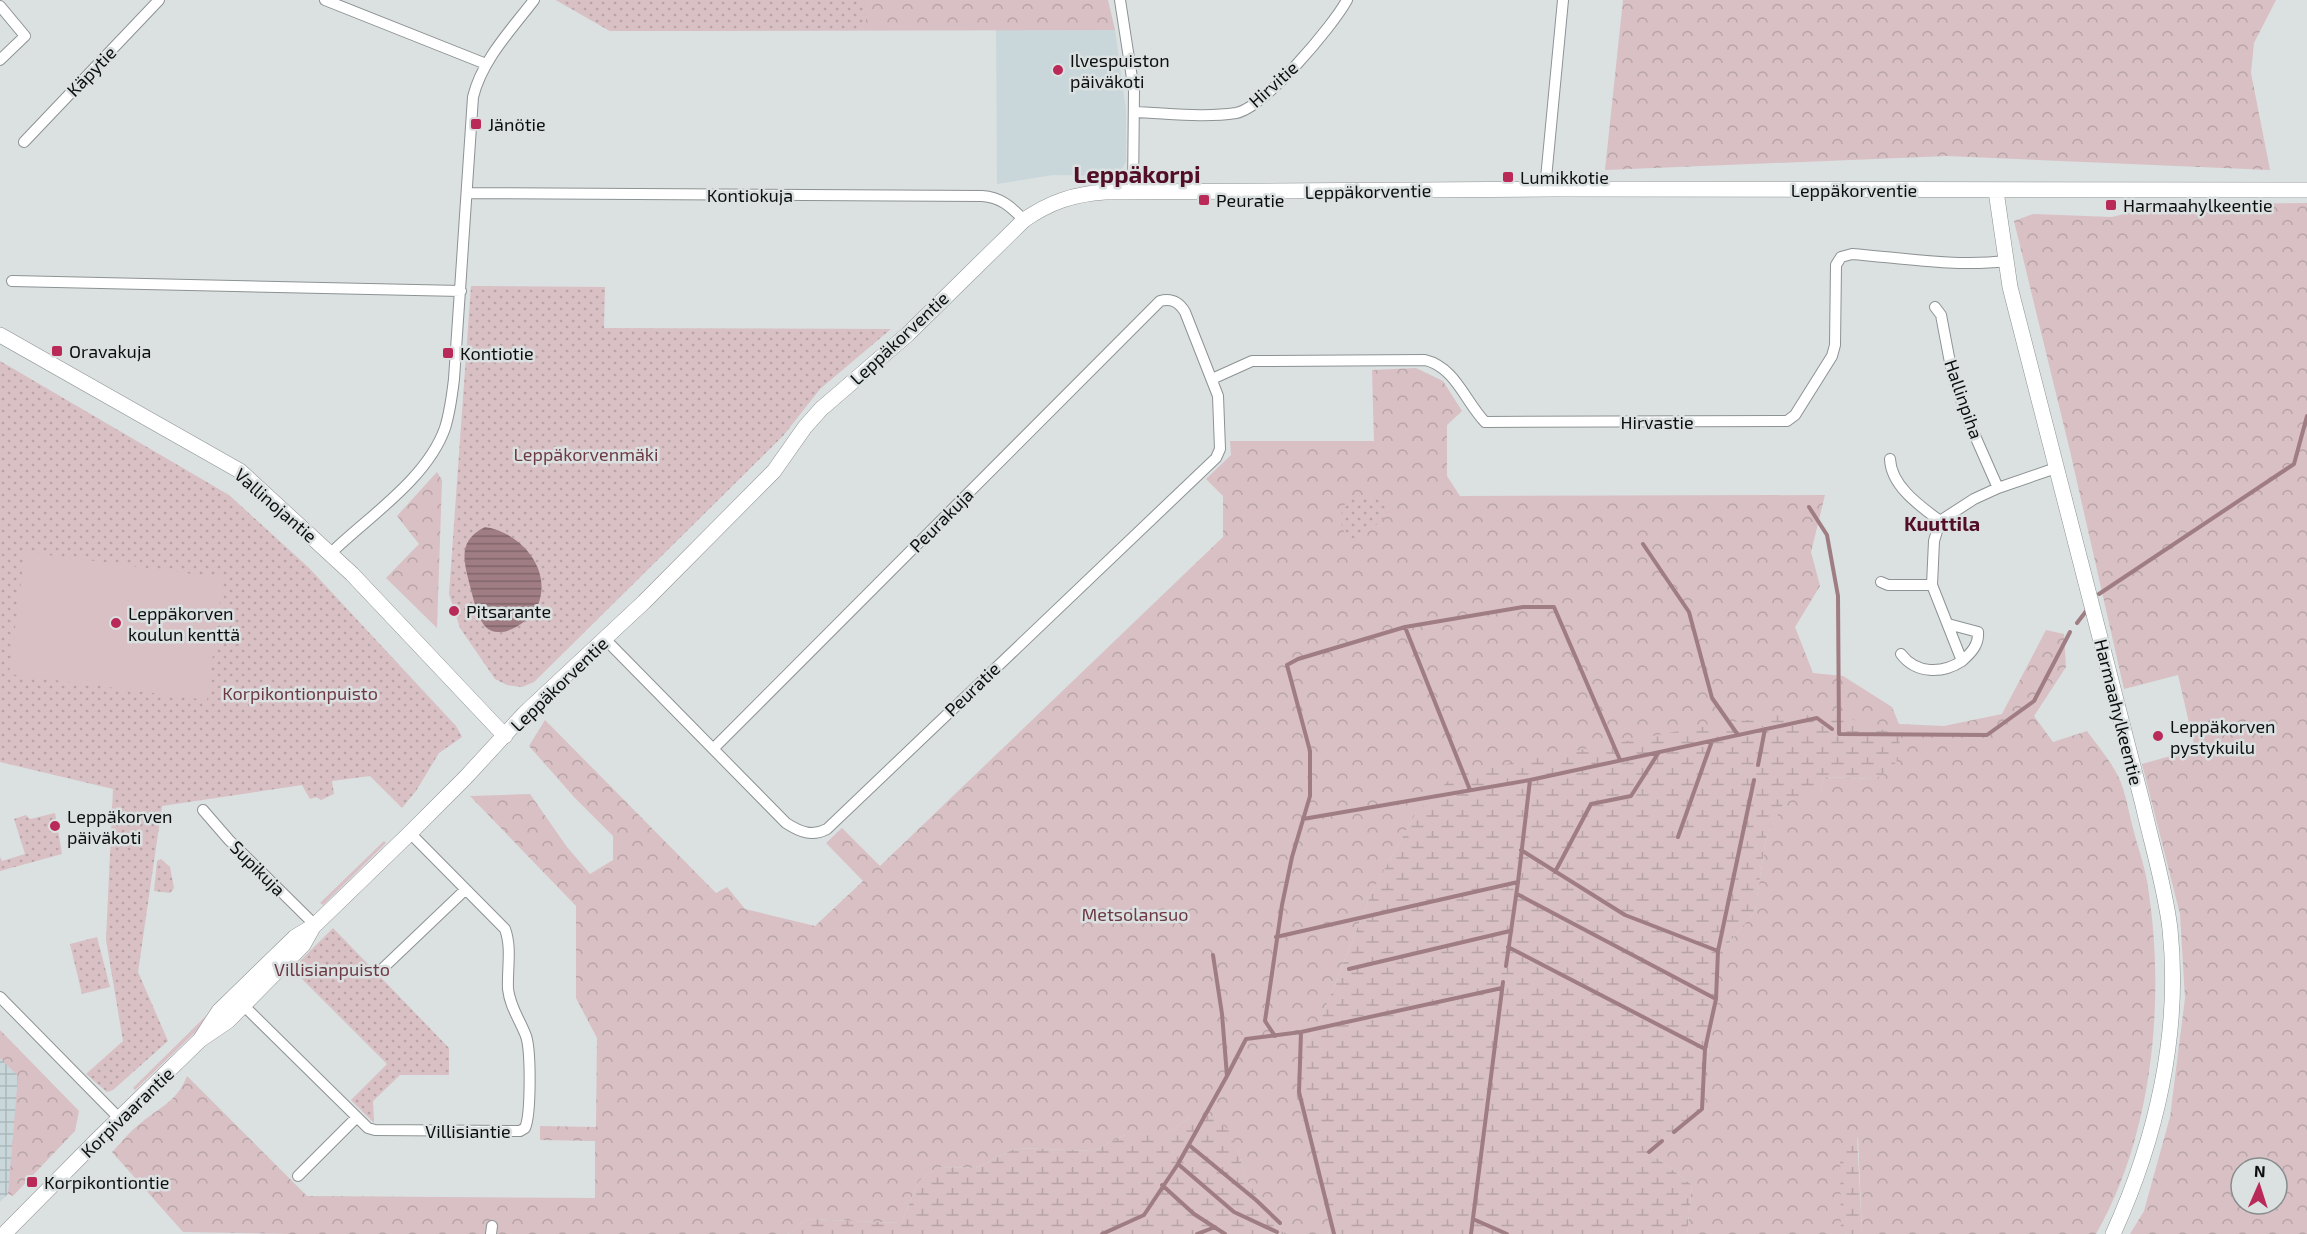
<svg xmlns="http://www.w3.org/2000/svg" width="2307" height="1234" font-family="'Exo 2',sans-serif">
  <defs>
    <pattern id="industrial-grid" width="8" height="8" patternUnits="userSpaceOnUse" patternTransform="scale(1.5)"><rect width="8" height="8" fill="#c9d7db"/><path d="M0 4h8M4 0v8" fill="none" stroke="#abb7bb"/></pattern>
    <pattern id="grass-tufts" width="24" height="20" patternUnits="userSpaceOnUse" patternTransform="scale(1.5)"><rect width="24" height="20" fill="#d8c0c4"/><path d="M3 7l-1-3M5 7V3M7 7l1-3M15 17l-1-3M17 17v-4M19 17l1-3" fill="none" stroke="#b8a4a7"/></pattern>
    <pattern id="forest-crowns" width="20" height="18" patternUnits="userSpaceOnUse" patternTransform="scale(1.5)"><rect width="20" height="18" fill="#d8c0c4"/><path d="M2 6a3 3 0 1 1 6 0M12 15a3 3 0 1 1 6 0" fill="none" stroke="#b8a4a7"/></pattern>
    <pattern id="wetland-marsh" width="20" height="14" patternUnits="userSpaceOnUse" patternTransform="scale(1.5)"><rect width="20" height="14" fill="#d8c0c4"/><path d="M1 5h8M5 5V1M11 12h8M15 12V8" fill="none" stroke="#b8a4a7"/></pattern>
    <pattern id="park-dots" width="8" height="8" patternUnits="userSpaceOnUse" patternTransform="scale(1.5)"><rect width="8" height="8" fill="#d8c0c4"/><path d="M2 2h.1M6 6h.1" fill="none" stroke="#b8a4a7" stroke-width="1.8" stroke-linecap="round"/></pattern>
    <pattern id="water-rules" width="6" height="5" patternUnits="userSpaceOnUse" patternTransform="scale(1.5)"><rect width="6" height="5" fill="#9f7d83"/><path d="M0 2.5h6" fill="none" stroke="#80656a"/></pattern>
  </defs>
  <rect width="100%" height="100%" fill="#dbe0e1"/>
  <path fill="#c9d7db" d="M 996,29 L 1115,30 L 1126,110 L 1126,162 L 1120,172 L 1109,176 L 1053,175 L 997,184 Z"/>
  <path fill="url(#industrial-grid)" d="M 0,1040 L 70,1131 L 0,1202 Z"/>
  <path fill="url(#grass-tufts)" d="M 384,841 L 386,843 L 323,905 L 320,903 Z
    M 211,1011 L 214,1014 L 135,1090 L 133,1088 Z"/>
  <path fill="url(#forest-crowns)" fill-rule="evenodd" d="M 556,0 L 1108,0 L 1115,30 L 610,31 Z
    M 1623,0 L 2276,0 L 2254,43 L 2251,73 L 2270,170 L 1947,156 L 1605,170 Z
    M 2307,203 L 2307,1234 L 2130,1234 L 2144,1211 L 2170,1117 L 2185,998 L 2180,914 L 2142,764 L 2195,749 L 2178,675 L 2124,689 L 2070,451 L 2014,221 L 2033,214 L 2112,217 L 2163,204 ZM 2241,1168 L 2277,1168 L 2277,1204 L 2241,1204 Z
    M 1416,368 L 1443,381 L 1462,411 L 1447,425 L 1447,476 L 1460,496 L 1825,495 L 1811,552 L 1820,586 L 1795,627 L 1813,673 L 1843,676 L 1892,707 L 1899,724 L 1944,726 L 2002,714 L 2046,630 L 2064,634 L 2066,667 L 2034,716 L 2053,742 L 2087,731 C 2097,745 2110,760 2118,776 C 2126,792 2129,815 2134,832 C 2138,848 2144,864 2147,881 C 2166,994 2154,1133 2096,1234 L 1862,1234 L 1858,1136 L 1841,1231 L 1847,1234 L 1687,1234 L 1692,1185 L 1649,1152 L 1702,1109 L 1719,955 L 1755,911 L 1766,838 L 1784,801 L 1819,794 L 1824,777 L 1875,779 L 1898,761 L 1416,813 L 1371,894 L 1319,1024 L 1300,1053 L 1330,1228 L 1328,1234 L 1284,1234 L 1245,1178 L 1238,1149 L 1191,1117 L 1165,1134 L 1126,1134 L 1094,1151 L 1016,1148 L 976,1168 L 938,1167 L 919,1181 L 901,1223 L 807,1219 L 788,1234 L 292,1234 L 183,1232 L 112,1152 C 122,1142 131,1130 142,1122 C 162,1106 178,1100 187,1076 L 307,1196 L 595,1198 L 595,1141 L 540,1140 L 540,1126 L 596,1127 L 597,1038 L 576,998 L 576,906 L 470,796 L 530,794 L 567,847 L 590,874 L 613,860 L 613,836 L 575,798 L 529,746 L 545,720 L 716,893 L 727,887 L 745,909 L 815,926 L 863,881 L 826,843 L 842,828 L 880,866 L 1223,537 L 1223,496 L 1206,479 L 1231,455 L 1230,441 L 1374,441 L 1372,370 Z
    M 437,472 L 442,480 L 437,628 L 386,578 L 419,544 L 397,516 Z
    M 0,1030 L 79,1111 L 75,1131 L 13,1196 L 8,1194 L 18,1076 L 0,1058 Z"/>
  <path fill="url(#wetland-marsh)" d="M 1791,713 L 1843,716 L 1900,736 L 1898,761 L 1876,779 L 1824,777 L 1819,794 L 1784,802 L 1766,838 L 1755,911 L 1719,955 L 1702,1109 L 1649,1152 L 1692,1185 L 1687,1234 L 1328,1234 L 1330,1228 L 1296,1094 L 1300,1053 L 1319,1024 L 1371,894 L 1416,813 L 1455,774 L 1689,729 Z
    M 1213,1116 L 1229,1130 L 1238,1149 L 1245,1178 L 1284,1234 L 788,1234 L 807,1219 L 901,1223 L 919,1181 L 938,1167 L 976,1168 L 1016,1148 L 1094,1151 L 1126,1134 L 1165,1134 L 1191,1117 Z
    M 1857,1135 L 1862,1234 L 1847,1234 L 1841,1232 L 1840,1149 Z"/>
  <path fill="url(#park-dots)" d="M 556,0 L 866,0 L 866,30 L 610,31 Z
    M 471,286 L 605,287 L 604,328 L 891,329 L 820,389 L 783,436 L 534,682 L 522,687 L 507,685 L 495,679 L 460,628 L 449,594 Z
    M 0,361 L 229,495 L 309,568 L 456,726 L 462,737 L 439,753 L 416,791 L 402,808 L 370,776 L 332,781 L 334,794 L 321,800 L 316,797 L 310,799 L 302,785 L 162,806 L 138,972 L 168,1041 L 113,1090 L 107,1092 L 86,1074 L 123,1041 L 106,940 L 113,789 L 0,762 Z
    M 1365,496 L 1376,498 L 1389,511 L 1381,521 L 1354,542 L 1347,540 L 1341,523 L 1342,507 L 1352,498 Z
    M 55,813 L 62,854 L 0,871 L 0,857 L 2,861 L 25,854 L 14,819 L 26,815 L 30,819 Z
    M 161,859 L 170,867 L 174,888 L 170,893 L 154,891 L 157,861 Z
    M 333,928 L 449,1048 L 449,1075 L 400,1075 L 373,1101 L 374,1123 L 351,1100 L 387,1064 L 292,969 Z
    M 97,937 L 110,987 L 82,994 L 70,944 Z"/>
  <path fill="#d8c0c4" d="M 25,552 L 223,578 L 207,700 L 9,674 Z"/>
  <path fill="url(#water-rules)" d="M 485,527 C 521,532 554,571 537,607 C 529,623 498,643 484,625 C 477,616 474,601 471,590 C 465,564 455,542 485,527 Z"/>
  <g fill="none" stroke-linecap="round" stroke-linejoin="round">
    <path stroke="#9f7d83" stroke-width="4" d="M 1809,507 L 1827,535 L 1838,596 L 1839,734 L 1987,735 L 2034,701 L 2070,632
      M 1643,544 L 1689,612 L 1712,698 L 1738,735
      M 2099,594 L 2294,464 L 2307,416
      M 2077,623 L 2087,610
      M 1405,627 L 1470,790
      M 1758,765 L 1765,729
      M 1303,819 L 1530,780 L 1817,718 L 1832,729
      M 1678,837 L 1712,741
      M 1521,850 L 1625,915 L 1718,951
      M 1555,872 L 1591,804 L 1631,796 L 1659,752
      M 1517,894 L 1716,999
      M 1276,937 L 1518,882
      M 1508,947 L 1705,1049
      M 1506,966 L 1518,882 L 1530,780
      M 1349,969 L 1510,931
      M 1301,1032 L 1299,1092 L 1334,1234
      M 1275,1036 L 1265,1021 L 1282,905 L 1292,857 L 1310,796 L 1310,751 L 1287,665 L 1298,659 L 1405,627 L 1523,607 L 1554,607 L 1620,760
      M 1227,1076 L 1246,1039 L 1301,1032 L 1502,988
      M 1674,1132 L 1702,1109 L 1705,1049 L 1716,999 L 1718,951 L 1754,780
      M 1189,1145 L 1256,1200 L 1280,1223
      M 1649,1152 L 1662,1141
      M 1178,1164 L 1234,1212 L 1277,1232
      M 1162,1185 L 1194,1214 L 1225,1234
      M 1473,1219 L 1507,1234
      M 1102,1234 L 1144,1215 L 1178,1164 L 1227,1076 L 1222,1014 L 1213,955
      M 1197,1234 L 1215,1227
      M 1471,1234 L 1503,982"/>
    <defs>
      <path id="street" d="M 325,0 L 486,64
        M 1120,0 L 1134,91 L 1133,192
        M 0,6 L 25,36 L 0,60
        M 1134,112 C 1167,113 1203,118 1236,113 C 1264,108 1333,26 1347,0
        M 24,142 L 159,0
        M 1545,189 L 1563,0
        M 467,193 L 982,196 C 1001,197 1011,207 1024,220
        M 12,281 L 461,291
        M 1935,307 L 1941,315 L 1952,373 L 1968,420 L 1998,488
        M 1212,379 L 1252,361 L 1425,360 C 1455,367 1465,401 1485,422 L 1787,421 L 1795,415 L 1832,356 L 1835,345 L 1836,265 L 1841,257 L 1852,254 C 1903,258 1955,267 2006,261
        M 1890,459 C 1891,486 1920,506 1940,521
        M 331,553 C 368,517 427,479 445,428 C 450,412 452,396 454,379 L 473,97 C 482,60 511,30 534,0
        M 1881,582 L 1888,585 L 1932,585
        M 1948,624 L 1978,632 C 1979,645 1971,653 1962,661
        M 605,639 L 786,823 C 800,832 812,837 827,829 L 1216,458 L 1220,449 L 1218,396 L 1185,312 C 1179,302 1172,298 1160,301 L 713,749
        M 1901,654 C 1916,674 1942,674 1962,661 L 1932,585 L 1934,541 L 1940,521 L 1974,499 L 1998,488 L 2056,468
        M 203,810 L 229,840 L 315,925
        M 380,971 L 465,890
        M 0,997 L 120,1119
        M 239,1001 L 368,1128 L 375,1130 L 520,1131 L 525,1128 C 531,1115 531,1051 526,1036 C 520,1020 510,1007 508,989 C 507,969 512,948 505,929 L 410,833
        M 298,1176 L 356,1118
        M 491,1234 L 492,1226"/>
      <path id="secondary" d="M 1996,191 L 2010,287 L 2143,805 C 2152,845 2165,887 2170,929 C 2181,1033 2156,1140 2113,1234
        M 0,335 L 240,471 L 352,574 L 505,736
        M 200,1040 L 219,1011 L 295,937 L 315,925 L 410,833 L 465,778 L 525,713 L 644,602 L 774,471 L 805,427 L 821,409 L 908,334 L 1024,220 C 1050,202 1074,194 1105,192 L 1552,189 L 2307,190
        M 4,1234 L 97,1140 L 200,1040 L 228,1021 L 303,945 L 313,927"/>
    </defs>
    <use href="#street" stroke="#8d9294" stroke-width="12"/>
    <use href="#secondary" stroke="#8d9294" stroke-width="16"/>
    <use href="#street" stroke="#fff" stroke-width="10"/>
    <use href="#secondary" stroke="#fff" stroke-width="15"/>
  </g>
  <g fill="#b92a58" stroke="#dbe0e1" stroke-width="2">
    <circle cx="1058" cy="70" r="6"/>
    <rect x="470" y="118" width="12" height="12" rx="3"/>
    <rect x="1502" y="171" width="12" height="12" rx="3"/>
    <rect x="1198" y="194" width="12" height="12" rx="3"/>
    <rect x="2105" y="199" width="12" height="12" rx="3"/>
    <rect x="51" y="345" width="12" height="12" rx="3"/>
    <rect x="442" y="347" width="12" height="12" rx="3"/>
    <circle cx="454" cy="611" r="6"/>
    <circle cx="116" cy="623" r="6"/>
    <circle cx="2158" cy="736" r="6"/>
    <circle cx="55" cy="826" r="6"/>
    <rect x="26" y="1176" width="12" height="12" rx="3"/>
  </g>
  <g text-anchor="middle" dominant-baseline="central" stroke-width="5" stroke-linejoin="round" paint-order="stroke">
    <g font-size="18" fill="#0d0f0f" stroke="#dbe0e1" text-anchor="start">
      <text x="1070" y="60">Ilvespuiston<tspan x="1070" dy="21">päiväkoti</tspan></text>
      <text x="488" y="124">Jänötie</text>
      <text x="1520" y="177">Lumikkotie</text>
      <text x="1216" y="200">Peuratie</text>
      <text x="2123" y="205">Harmaahylkeentie</text>
      <text x="69" y="351">Oravakuja</text>
      <text x="460" y="353">Kontiotie</text>
      <text x="466" y="611">Pitsarante</text>
      <text x="128" y="613">Leppäkorven<tspan x="128" dy="21">koulun kenttä</tspan></text>
      <text x="2170" y="726">Leppäkorven<tspan x="2170" dy="21">pystykuilu</tspan></text>
      <text x="67" y="816">Leppäkorven<tspan x="67" dy="21">päiväkoti</tspan></text>
      <text x="44" y="1182">Korpikontiontie</text>
    </g>
    <g font-size="18" fill="#0d0f0f" stroke="#dbe0e1">
      <text transform="translate(91 71) rotate(-46)">Käpytie</text>
      <text transform="translate(1273 84) rotate(-42)">Hirvitie</text>
      <text x="1854" y="190">Leppäkorventie</text>
      <text transform="translate(1368 191) rotate(-1)">Leppäkorventie</text>
      <text x="750" y="195">Kontiokuja</text>
      <text transform="translate(899 338) rotate(-43)">Leppäkorventie</text>
      <text transform="translate(1964 399) rotate(71)">Hallinpiha</text>
      <text x="1657" y="422">Hirvastie</text>
      <text transform="translate(276 505) rotate(41)">Vallinojantie</text>
      <text transform="translate(941 520) rotate(-45)">Peurakuja</text>
      <text transform="translate(559 684) rotate(-44)">Leppäkorventie</text>
      <text transform="translate(972 689) rotate(-44)">Peuratie</text>
      <text transform="translate(2119 712) rotate(76)">Harmaahylkeentie</text>
      <text transform="translate(258 868) rotate(45)">Supikuja</text>
      <text transform="translate(127 1112) rotate(-44)">Korpivaarantie</text>
      <text x="468" y="1131">Villisiantie</text>
    </g>
    <g font-size="18" fill="#6c3944" stroke="#dbe0e1">
      <text x="586" y="454">Leppäkorvenmäki</text>
      <text x="300" y="693">Korpikontionpuisto</text>
      <text x="1135" y="914">Metsolansuo</text>
      <text x="332" y="969">Villisianpuisto</text>
    </g>
    <g font-size="20" font-weight="bold" fill="#520e24" stroke="#dbe0e1">
      <text x="1942" y="523">Kuuttila</text>
    </g>
    <g font-size="24" font-weight="bold" fill="#520e24" stroke="#dbe0e1">
      <text x="1137" y="173">Leppäkorpi</text>
    </g>
  </g>
  <g transform="translate(2259 1186) rotate(3)"><circle r="28" fill="#dbe0e1" stroke="#898c8d" stroke-width="1.5"/>
  <path d="M0-4.5L10 22L0 15L-10 22Z" fill="#b92a58"/>
  <text y="-9" font-size="16" font-weight="bold" text-anchor="middle" fill="#0d0f0f">N</text>
  </g>
</svg>
